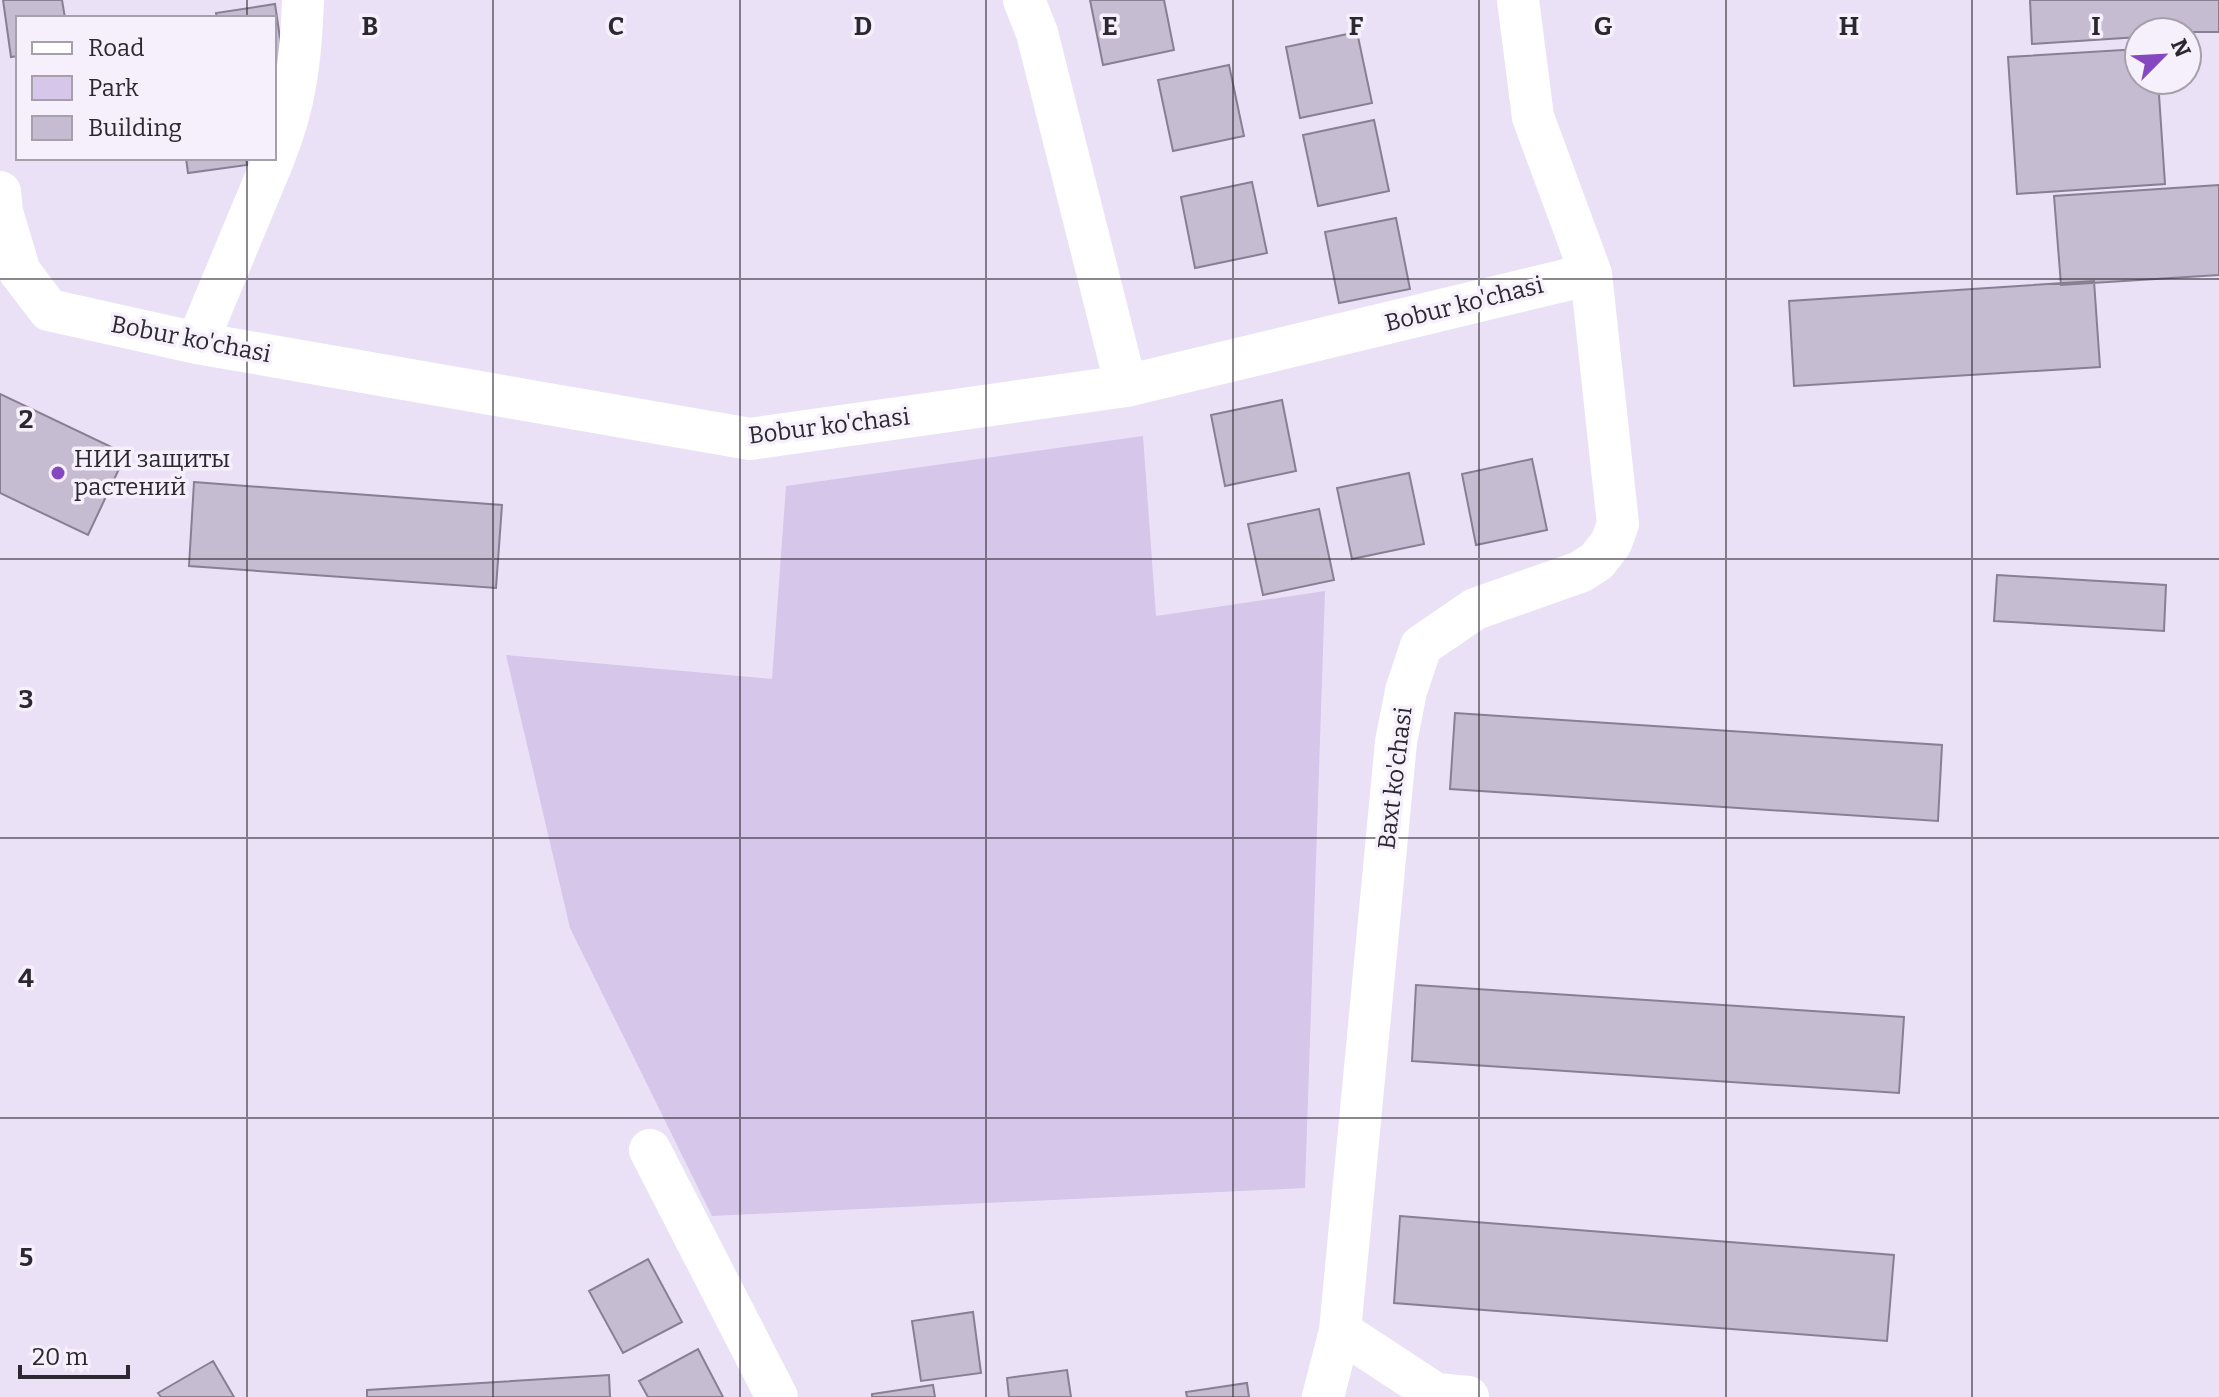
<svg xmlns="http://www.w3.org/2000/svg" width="2219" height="1397" font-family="Bitter,serif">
  <rect width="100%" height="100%" fill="#eae1f7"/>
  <path fill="#d6c6ea" d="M 1143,436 L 1156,616 L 1325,591 L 1305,1188 L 712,1216 L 570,928 L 506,655 L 772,679 L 786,486 Z"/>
  <path fill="#c5bcd1" stroke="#887f93" stroke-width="2" d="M 3,0 L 62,0 L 65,18 L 18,18 L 18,56 L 11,57 Z
    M 1090,0 L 1164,0 L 1174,50 L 1103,65 Z
    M 2030,0 L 2219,0 L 2219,32 L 2139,32 L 2139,37 L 2032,44 Z
    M 275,4 L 285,72 L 274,74 L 274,18 L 217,18 L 216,13 Z
    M 1357,32 L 1372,103 L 1300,118 L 1286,47 Z
    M 2139,49 L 2139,80 L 2158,80 L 2165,184 L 2017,194 L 2008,57 Z
    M 1229,65 L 1244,136 L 1173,151 L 1158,80 Z
    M 1374,120 L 1389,191 L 1318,206 L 1303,135 Z
    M 186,158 L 246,158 L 247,165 L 188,173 Z
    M 1252,182 L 1267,253 L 1195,268 L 1181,197 Z
    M 2219,185 L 2219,275 L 2061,285 L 2054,196 Z
    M 1396,218 L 1410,289 L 1339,303 L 1325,232 Z
    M 2094,281 L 2100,367 L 1794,386 L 1789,301 Z
    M 0,394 L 126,454 L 88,535 L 0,493 Z
    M 1282,400 L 1296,471 L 1225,486 L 1211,415 Z
    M 1532,459 L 1547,530 L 1476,545 L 1462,474 Z
    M 1409,473 L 1424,544 L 1352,559 L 1337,488 Z
    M 194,482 L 502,505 L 496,588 L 189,566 Z
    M 1319,509 L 1334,580 L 1263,595 L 1248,524 Z
    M 1997,575 L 2166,585 L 2164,631 L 1994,621 Z
    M 1455,713 L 1942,745 L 1938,821 L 1450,789 Z
    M 1416,985 L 1904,1017 L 1899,1093 L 1412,1061 Z
    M 1400,1216 L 1894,1255 L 1887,1341 L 1394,1303 Z
    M 648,1259 L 682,1322 L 623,1353 L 589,1291 Z
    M 973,1312 L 981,1373 L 921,1381 L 912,1321 Z
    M 698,1349 L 723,1397 L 648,1397 L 639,1381 Z
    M 213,1361 L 234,1397 L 161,1397 L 158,1393 Z
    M 1067,1370 L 1071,1397 L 1009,1397 L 1007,1378 Z
    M 609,1375 L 610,1397 L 367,1397 L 367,1390 Z
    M 1247,1383 L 1249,1397 L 1187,1397 L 1186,1392 Z
    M 933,1385 L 935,1397 L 872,1397 L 872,1394 Z"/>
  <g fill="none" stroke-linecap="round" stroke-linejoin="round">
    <path stroke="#fff" stroke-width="42" d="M 1024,0 L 1037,33 L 1126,386
      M 274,157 C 296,105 301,56 303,0
      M 0,192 L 2,212 L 20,272 L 49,310 L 197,343 L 750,439 L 1126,386 L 1591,274
      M 197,343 L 274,158
      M 650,1150 L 777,1397
      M 1340,1331 L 1436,1394 L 1468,1397
      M 1323,1397 L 1340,1331 L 1396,742 L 1406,691 L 1421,646 L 1475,609 L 1580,572 L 1597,561 L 1611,543 L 1618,524 L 1591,274 L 1533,117 L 1518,0"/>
  </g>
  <path fill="none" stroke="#2c2831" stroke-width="2" stroke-opacity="0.55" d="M 247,0 L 247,18M 493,0 L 493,1397M 740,0 L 740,1397M 986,0 L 986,1397M 1233,0 L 1233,1397M 1479,0 L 1479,1397M 1726,0 L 1726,1397M 1972,0 L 1972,1397M 247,158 L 247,1397M 0,279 L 2219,279M 0,559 L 2219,559M 0,838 L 2219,838M 0,1118 L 2219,1118"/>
  <circle fill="#8648be" stroke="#f6f0fd" stroke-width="3" cx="58" cy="473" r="8"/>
  <g text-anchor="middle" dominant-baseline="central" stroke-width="7" stroke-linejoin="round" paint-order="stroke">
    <g font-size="24" fill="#2c2831" stroke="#f6f0fd">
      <text transform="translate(1464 304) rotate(-14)">Bobur ko'chasi</text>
      <text transform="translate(191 339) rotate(11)">Bobur ko'chasi</text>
      <text transform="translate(829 426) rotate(-7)">Bobur ko'chasi</text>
      <text transform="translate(1395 778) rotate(-83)">Baxt ko'chasi</text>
    </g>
    <g font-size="24" fill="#2c2831" stroke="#f6f0fd" text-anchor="start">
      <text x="74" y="459">НИИ защиты<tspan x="74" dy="28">растений</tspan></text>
    </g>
  </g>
  <g font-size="26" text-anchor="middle" font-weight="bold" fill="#2c2831" stroke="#f6f0fd" stroke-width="7" stroke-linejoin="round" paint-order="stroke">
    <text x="370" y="35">B</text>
    <text x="616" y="35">C</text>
    <text x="863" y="35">D</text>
    <text x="1110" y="35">E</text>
    <text x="1356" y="35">F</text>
    <text x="1603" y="35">G</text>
    <text x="1849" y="35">H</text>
    <text x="2096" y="35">I</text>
    <text x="26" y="428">2</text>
    <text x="26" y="708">3</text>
    <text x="26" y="987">4</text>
    <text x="26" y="1266">5</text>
  </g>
  <rect x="16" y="16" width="260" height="144" fill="#f6f0fd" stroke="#a5a0ab" stroke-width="2"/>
  <rect x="32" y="42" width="40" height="12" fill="#ffffff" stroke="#a5a0ab" stroke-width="2"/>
  <text x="88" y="56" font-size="24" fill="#2c2831">Road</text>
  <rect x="32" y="76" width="40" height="24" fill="#d6c6ea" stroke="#a5a0ab" stroke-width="2"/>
  <text x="88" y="96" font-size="24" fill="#2c2831">Park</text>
  <rect x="32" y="116" width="40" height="24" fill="#c5bcd1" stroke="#a5a0ab" stroke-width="2"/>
  <text x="88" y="136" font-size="24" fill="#2c2831">Building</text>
  <g transform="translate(2163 56) rotate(66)"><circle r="38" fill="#f6f0fd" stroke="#a5a0ab" stroke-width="2"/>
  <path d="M0-6L14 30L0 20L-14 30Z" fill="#8648be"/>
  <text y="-12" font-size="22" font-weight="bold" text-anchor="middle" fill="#2c2831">N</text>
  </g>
  <path d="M20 1365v12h108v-12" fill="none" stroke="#2c2831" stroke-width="4"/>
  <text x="32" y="1365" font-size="24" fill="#2c2831" stroke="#f6f0fd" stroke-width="6" paint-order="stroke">20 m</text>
</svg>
